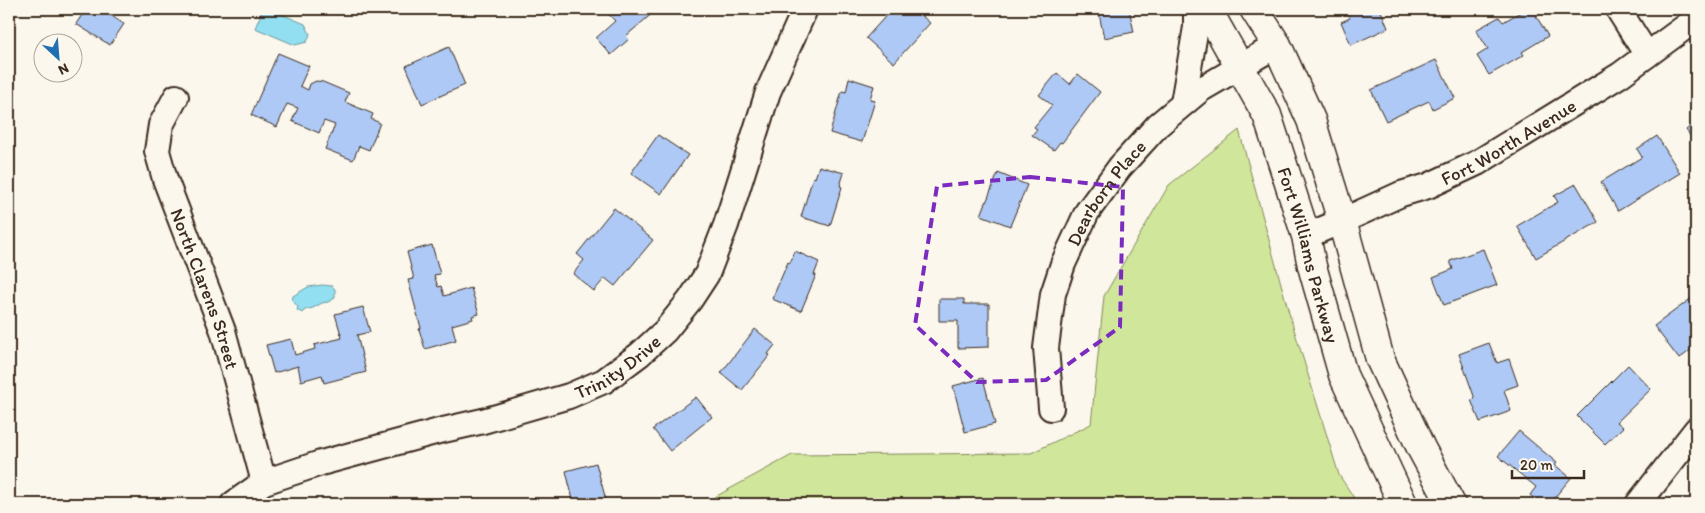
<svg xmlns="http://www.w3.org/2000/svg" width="1705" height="513" font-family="Itim,sans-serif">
  <rect width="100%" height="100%" fill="#fbf7ec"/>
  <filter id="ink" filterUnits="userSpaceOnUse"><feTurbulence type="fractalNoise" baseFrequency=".02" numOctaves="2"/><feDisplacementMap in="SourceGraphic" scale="10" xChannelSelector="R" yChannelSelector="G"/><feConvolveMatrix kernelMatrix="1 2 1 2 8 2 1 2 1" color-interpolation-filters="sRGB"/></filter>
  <g filter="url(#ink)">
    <path fill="#cfe69b" stroke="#85885c" d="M 1239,130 L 1289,313 L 1339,475 L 1358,504 L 702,504 L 792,455 L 1031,453 L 1091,424 L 1104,296 L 1169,185 Z"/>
    <path fill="#91dff0" stroke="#6f979c" d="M 263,9 L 269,9 L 305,24 L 310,34 L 307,42 L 295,45 L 255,28 Z
      M 322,285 L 332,286 L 335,289 L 335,298 L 328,302 L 322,303 L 313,308 L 305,310 L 302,313 L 297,310 L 298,307 L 292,300 L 293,296 L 308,287 Z"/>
    <path fill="#aec9f6" stroke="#3b2a1e" d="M 86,9 L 101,9 L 124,24 L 110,45 L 76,24 Z
      M 604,9 L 653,9 L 655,11 L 626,36 L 629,39 L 611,55 L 596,38 L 615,21 Z
      M 892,9 L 914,9 L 930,23 L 894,63 L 866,38 Z
      M 1098,9 L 1129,9 L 1134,32 L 1104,38 Z
      M 1346,9 L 1387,9 L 1381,11 L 1388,28 L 1351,45 L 1341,22 L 1350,18 Z
      M 1526,9 L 1532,9 L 1548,36 L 1522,52 L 1524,55 L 1489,75 L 1477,56 L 1488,49 L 1476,30 L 1499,17 L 1503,22 Z
      M 449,47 L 465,85 L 422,104 L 406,66 Z
      M 278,53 L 309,66 L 300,86 L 308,90 L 310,84 L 316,81 L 323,82 L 349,93 L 345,102 L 373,114 L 371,119 L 380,123 L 369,150 L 359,146 L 353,160 L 325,149 L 335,125 L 324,121 L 319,133 L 292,121 L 298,108 L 287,104 L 277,127 L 251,115 Z
      M 1436,60 L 1455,98 L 1433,109 L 1429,101 L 1386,121 L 1371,90 Z
      M 1057,73 L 1070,84 L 1078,74 L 1100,92 L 1062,143 L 1060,142 L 1054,150 L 1032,135 L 1037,129 L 1034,127 L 1052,105 L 1039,95 Z
      M 849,78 L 874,86 L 870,99 L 875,101 L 862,142 L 830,133 L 842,91 L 846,92 Z
      M 1696,122 L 1696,144 L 1686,130 Z
      M 658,135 L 688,155 L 661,194 L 631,173 Z
      M 1657,136 L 1680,173 L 1618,211 L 1601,182 L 1642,157 L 1637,149 Z
      M 819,166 L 844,173 L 840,186 L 842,187 L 830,226 L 801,217 L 813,177 L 815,178 Z
      M 998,173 L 1027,185 L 1010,226 L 981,215 Z
      M 1576,184 L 1598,222 L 1536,258 L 1517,226 L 1558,202 L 1554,196 Z
      M 614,208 L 653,240 L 615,286 L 605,278 L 594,291 L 573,274 L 584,260 L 577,254 Z
      M 432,245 L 440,274 L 434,275 L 438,287 L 441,286 L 444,296 L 471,288 L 479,314 L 472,316 L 473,319 L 452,325 L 456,340 L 425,349 L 419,329 L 421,328 L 408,280 L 414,279 L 407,252 Z
      M 1483,249 L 1497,285 L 1444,305 L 1433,277 L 1453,269 L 1450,261 Z
      M 795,251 L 819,262 L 814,275 L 816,275 L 801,311 L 772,299 L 788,262 L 790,263 Z
      M 1696,295 L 1696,335 L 1693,338 L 1696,343 L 1696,346 L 1679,359 L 1654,326 Z
      M 939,299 L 964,299 L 964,304 L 989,304 L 989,347 L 958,348 L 958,321 L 939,321 Z
      M 363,307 L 370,332 L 357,335 L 366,372 L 324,383 L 322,375 L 301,381 L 298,366 L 274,373 L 266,345 L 291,339 L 295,355 L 315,349 L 314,345 L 342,338 L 335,314 Z
      M 755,329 L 775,345 L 768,354 L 770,355 L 742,390 L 721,373 Z
      M 1489,343 L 1497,363 L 1509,359 L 1518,385 L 1504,390 L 1511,411 L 1480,422 L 1471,400 L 1475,399 L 1459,354 Z
      M 1628,365 L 1651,389 L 1617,422 L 1623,427 L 1605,444 L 1577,416 Z
      M 983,378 L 995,424 L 965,432 L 953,386 Z
      M 696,397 L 712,417 L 670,451 L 653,429 Z
      M 1519,431 L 1557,463 L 1555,465 L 1571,478 L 1549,504 L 1541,504 L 1530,495 L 1536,487 L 1498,456 Z
      M 596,463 L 607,504 L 574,504 L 566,471 Z"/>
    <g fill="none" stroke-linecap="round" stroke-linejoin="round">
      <defs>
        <g id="minor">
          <path d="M 1618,9 L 1647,55"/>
          <path id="s1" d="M 176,97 L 161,125 L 157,151 L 165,179 L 223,331 L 264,482"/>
          <path d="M 1183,103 L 1196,27 L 1196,9"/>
          <path id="s2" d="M 1306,236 L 1342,221 L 1401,194 L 1428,186 L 1477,163 L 1620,75 L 1696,19"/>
          <path id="s3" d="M 1051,408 L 1046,348 L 1053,294 L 1063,264 L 1087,212 L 1120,167 L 1158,125 L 1200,90 L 1277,45"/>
          <path id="s4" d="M 233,504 L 264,482 L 321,463 L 439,431 L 483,421 L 569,396 L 604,381 L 640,354 L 665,331 L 690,300 L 707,274 L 726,225 L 768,92 L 805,9"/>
          <path d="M 1638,504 L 1696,430"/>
        </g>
        <g id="tertiary">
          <path id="s5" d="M 1207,9 L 1267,115 L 1306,236 L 1312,266 L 1343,375 L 1403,504"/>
          <path d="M 1254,9 L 1277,45 L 1311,120 L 1342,221 L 1380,359 L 1421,448 L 1451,504"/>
        </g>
      </defs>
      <use href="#minor" stroke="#3b2a1e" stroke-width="28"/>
      <use href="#tertiary" stroke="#3b2a1e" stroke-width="31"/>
      <use href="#minor" stroke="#fbf7ec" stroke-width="24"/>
      <use href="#tertiary" stroke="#fbf7ec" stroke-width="28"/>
    </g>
  </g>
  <path fill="none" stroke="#7b2cbf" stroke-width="4" stroke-dasharray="10 6" stroke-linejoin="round" d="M 1030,177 L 1123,187 L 1120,327 L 1046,380 L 977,382 L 915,325 L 937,186 Z"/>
  <g text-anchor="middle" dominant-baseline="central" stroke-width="5" stroke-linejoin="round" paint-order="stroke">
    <g font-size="19" fill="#3b2a1e" stroke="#fbf7ec">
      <text stroke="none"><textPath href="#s2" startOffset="224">Fort Worth Avenue</textPath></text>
      <text stroke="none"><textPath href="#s3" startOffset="230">Dearborn Place</textPath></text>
      <text stroke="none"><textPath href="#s5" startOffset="268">Fort Williams Parkway</textPath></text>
      <text stroke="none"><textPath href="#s1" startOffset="204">North Clarens Street</textPath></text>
      <text stroke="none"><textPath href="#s4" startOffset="412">Trinity Drive</textPath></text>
    </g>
  </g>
  <rect width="1705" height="513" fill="none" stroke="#fbf7ec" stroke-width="30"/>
  <rect x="15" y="15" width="1675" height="483" fill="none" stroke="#3b2a1e" stroke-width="2" filter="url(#ink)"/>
  <g transform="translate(58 58) rotate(154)"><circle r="24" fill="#fbf7ec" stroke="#aea59a"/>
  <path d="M0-4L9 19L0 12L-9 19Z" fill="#1f6fb2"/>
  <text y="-8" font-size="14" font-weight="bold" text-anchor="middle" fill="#3b2a1e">N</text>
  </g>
  <path d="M1512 470v8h72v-8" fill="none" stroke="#3b2a1e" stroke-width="2.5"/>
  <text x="1520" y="470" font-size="15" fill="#3b2a1e" stroke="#fbf7ec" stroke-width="4" paint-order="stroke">20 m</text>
</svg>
